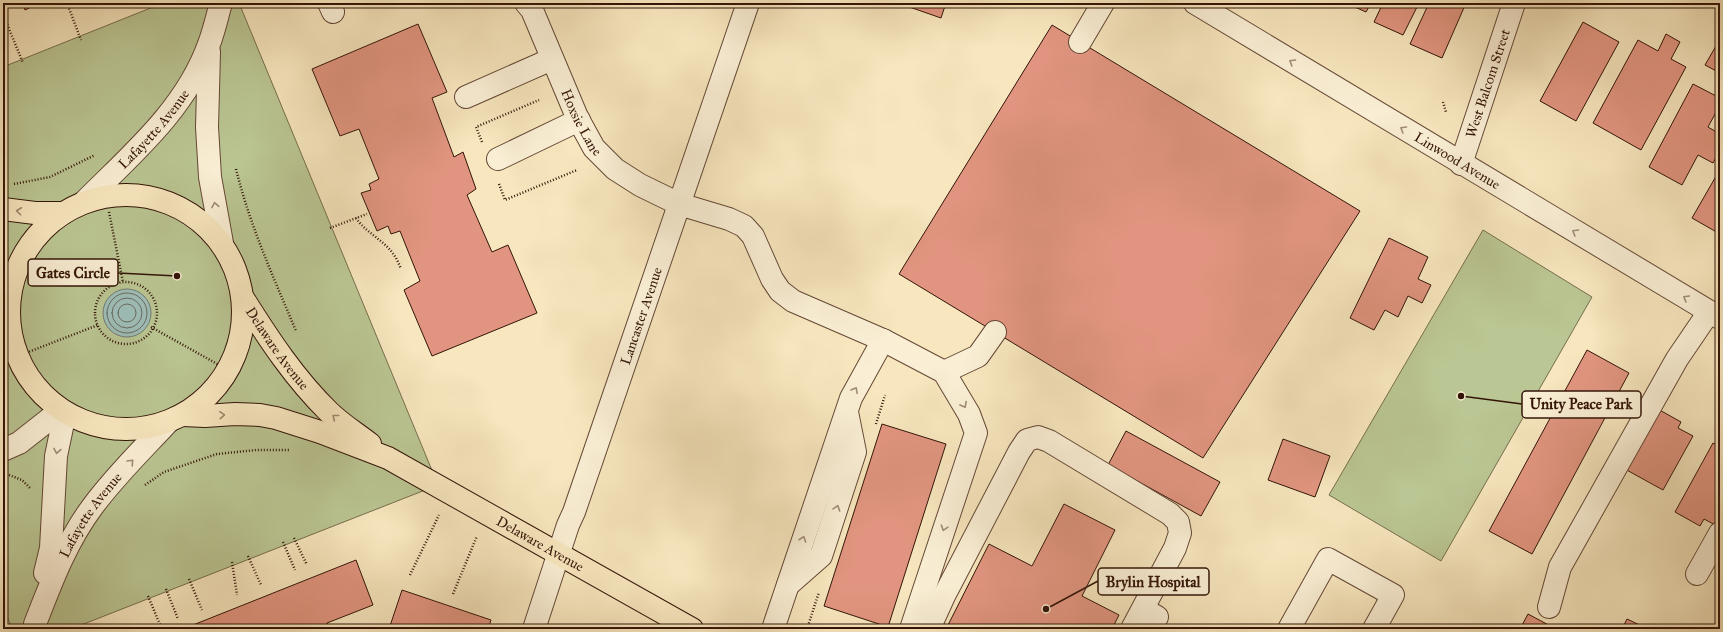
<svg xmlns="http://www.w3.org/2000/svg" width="1723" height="632" font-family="'IM FELL Great Primer',serif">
  <rect width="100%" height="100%" fill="#f7e6be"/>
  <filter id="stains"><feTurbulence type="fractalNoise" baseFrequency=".005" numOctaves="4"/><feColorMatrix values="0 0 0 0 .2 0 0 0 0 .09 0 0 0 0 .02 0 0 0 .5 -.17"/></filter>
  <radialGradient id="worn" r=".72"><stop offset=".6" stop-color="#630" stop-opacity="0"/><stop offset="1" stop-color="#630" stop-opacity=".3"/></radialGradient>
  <path fill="#bac693" stroke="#766d4d" d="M 163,3 L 239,3 L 438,485 L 71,629 L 12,629 L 3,606 L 3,67 Z
    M 1483,230 L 1592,297 L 1441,561 L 1329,495 Z"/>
  <path fill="#9ebeb8" stroke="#737a71" d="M103 313a24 24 0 1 1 48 0a24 24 0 1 1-48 0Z"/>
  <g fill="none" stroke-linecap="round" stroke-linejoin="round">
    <path stroke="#686960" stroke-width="1" d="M107 313a20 20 0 1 1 40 0a20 20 0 1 1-40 0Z
      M112 313a15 15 0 1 1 30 0a15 15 0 1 1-30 0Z
      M118 313a9 9 0 1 1 18 0a9 9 0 1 1-18 0Z"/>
  </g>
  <path fill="#e19580" stroke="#331407" d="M 9,3 L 19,3 L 10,6 Z
    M 22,3 L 40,3 L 25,10 Z
    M 898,3 L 946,3 L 941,18 Z
    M 1346,3 L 1371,3 L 1366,12 Z
    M 1383,3 L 1419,3 L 1403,35 L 1374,22 Z
    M 1429,3 L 1466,3 L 1442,58 L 1410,44 Z
    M 1583,22 L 1619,42 L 1576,121 L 1540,101 Z
    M 418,24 L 447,92 L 432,98 L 454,157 L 463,152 L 476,189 L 467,195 L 492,252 L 508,245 L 537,313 L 432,356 L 404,290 L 420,281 L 400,231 L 391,234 L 388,226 L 377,231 L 361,193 L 371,190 L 369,184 L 379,179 L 359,129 L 340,136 L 312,69 Z
    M 1052,25 L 1360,211 L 1203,458 L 899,274 Z
    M 1666,34 L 1680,42 L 1671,59 L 1686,67 L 1641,150 L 1593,123 L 1638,40 L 1658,51 Z
    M 1720,39 L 1720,73 L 1705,65 Z
    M 1693,84 L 1720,98 L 1720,105 L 1708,127 L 1720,134 L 1720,150 L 1713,163 L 1698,155 L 1682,185 L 1649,167 Z
    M 1719,171 L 1720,172 L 1720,234 L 1692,218 Z
    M 1389,238 L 1428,257 L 1418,279 L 1431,285 L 1422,303 L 1408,296 L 1398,317 L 1385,310 L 1374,330 L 1350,318 Z
    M 1587,350 L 1629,373 L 1532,554 L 1489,531 Z
    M 1656,408 L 1681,422 L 1678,428 L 1693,436 L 1663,490 L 1623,468 Z
    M 882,424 L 946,444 L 888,627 L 824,606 Z
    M 1126,431 L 1220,482 L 1201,516 L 1108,465 Z
    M 1283,439 L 1330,456 L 1315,497 L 1268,480 Z
    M 1713,443 L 1720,447 L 1719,527 L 1704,519 L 1700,526 L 1675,512 Z
    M 1064,504 L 1115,530 L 1082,596 L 1119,615 L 1112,629 L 946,629 L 989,544 L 1032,566 Z
    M 356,560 L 373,605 L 327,623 L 329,629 L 183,629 Z
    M 402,590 L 491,620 L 488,629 L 389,629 Z
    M 1528,614 L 1556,629 L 1520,629 Z
    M 1627,619 L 1648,629 L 1622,629 Z"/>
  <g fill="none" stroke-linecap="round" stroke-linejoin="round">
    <defs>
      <g id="minor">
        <path d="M 329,3 L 333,12"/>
        <path id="s1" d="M 526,3 L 532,10 L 577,117 L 594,148 L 615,169 L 640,185 L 679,204 L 729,219 L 744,226 L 753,236 L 772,279 L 780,291 L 793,301 L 883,340 L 944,372 L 969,414 L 976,433 L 911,629"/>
        <path id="s2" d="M 1195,3 L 1720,318"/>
        <path d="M 1080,42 L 1103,3"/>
        <path d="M 209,52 L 207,127 L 210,177 L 222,243"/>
        <path d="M 466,97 L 552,59"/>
        <path d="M 498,159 L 579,120"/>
        <path id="s3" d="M 1461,164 L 1514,3"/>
        <path id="s4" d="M 84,202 C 131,155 186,109 209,44 C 214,31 217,17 221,3"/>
        <path d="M 3,295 L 10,292"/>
        <path d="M 944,372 L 978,356 L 995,332"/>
        <path d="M 3,450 L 19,443 L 61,410"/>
        <path d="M 45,573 L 51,548 L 56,456 L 65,413"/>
        <path d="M 1697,574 L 1720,533"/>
        <path d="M 788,585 L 821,556 L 855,452 L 847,412"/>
        <path d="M 1549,607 L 1560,567 L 1677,359 L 1709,312"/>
        <path d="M 1143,609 L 1157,617 L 1150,629"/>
        <path id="s5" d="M 35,624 C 51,583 66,542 93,506 C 115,476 143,449 168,422"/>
        <path id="s6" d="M 534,629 L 568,525 L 574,512 L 748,3"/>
        <path d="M 773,629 L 851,398 L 883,340"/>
        <path d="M 929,629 L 944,596 L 1019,452 L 1027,440 L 1038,437 L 1049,441 L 1170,514 L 1178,522 L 1180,533 L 1175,548 L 1132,629"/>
        <path d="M 1289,629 L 1328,559 L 1393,595 L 1374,629"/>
      </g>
      <g id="major">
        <circle cx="126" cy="312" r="117"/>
        <path d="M 3,209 L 35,213 L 63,213"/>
        <path id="s7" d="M 243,298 C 268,338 295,379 329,412 C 341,424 356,433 370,444"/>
        <path id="s8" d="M 183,415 L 205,416 L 235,414 L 260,415 L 276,418 L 320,432 L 388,458 L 692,629"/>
      </g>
    </defs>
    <use href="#minor" stroke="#644835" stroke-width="24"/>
    <use href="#major" stroke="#331407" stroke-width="24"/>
    <path stroke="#331407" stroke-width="2.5" stroke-dasharray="1 2" stroke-linecap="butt" d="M 67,3 L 81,40
      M 5,19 L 23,63
      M 1443,102 L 1446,112
      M 482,142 L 476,127 L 539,100
      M 236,169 C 250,226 273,276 296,331
      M 14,184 L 50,177 L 95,155
      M 499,184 L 505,200 L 577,170
      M 109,212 L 123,282
      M 356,218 C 366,233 384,240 394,255 C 397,259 399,264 401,269
      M 330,228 L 367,214
      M95 313a31 31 0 1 1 62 0a31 31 0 1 1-62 0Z
      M 151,327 L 228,370
      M 18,356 L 98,325
      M 876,424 L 885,395
      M 9,475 L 22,480 L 30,488
      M 145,485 L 164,472 L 217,454 L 256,450 L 290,450
      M 294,538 L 307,565
      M 283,542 L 295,570
      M 248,556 L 261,585
      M 232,562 L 237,595
      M 410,575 L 439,515
      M 189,579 L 202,610
      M 166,589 L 178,619
      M 453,594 L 477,536
      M 148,596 L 161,627
      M 807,629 L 819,592"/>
    <use href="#minor" stroke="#faefd5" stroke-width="22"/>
    <use href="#major" stroke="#f7e6be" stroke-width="22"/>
  </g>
  <defs><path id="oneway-chevron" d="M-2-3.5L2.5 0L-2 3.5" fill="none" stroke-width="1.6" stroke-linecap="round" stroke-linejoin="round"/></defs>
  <g stroke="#a08c78">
    <use href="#oneway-chevron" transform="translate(1292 62) rotate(-149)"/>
    <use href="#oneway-chevron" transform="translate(1403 129) rotate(-149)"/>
    <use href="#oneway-chevron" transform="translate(215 205) rotate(-100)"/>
    <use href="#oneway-chevron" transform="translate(1575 232) rotate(-149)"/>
    <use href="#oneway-chevron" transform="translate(1686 298) rotate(-149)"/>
    <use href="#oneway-chevron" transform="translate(855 390) rotate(-61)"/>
    <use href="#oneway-chevron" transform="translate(964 405) rotate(61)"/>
    <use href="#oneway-chevron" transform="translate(57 451) rotate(100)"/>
    <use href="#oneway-chevron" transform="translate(131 462) rotate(-47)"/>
    <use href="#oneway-chevron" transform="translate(837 508) rotate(-72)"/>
    <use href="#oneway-chevron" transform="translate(944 528) rotate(108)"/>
    <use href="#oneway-chevron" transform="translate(803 539) rotate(-71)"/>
  </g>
  <g stroke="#9f886c">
    <use href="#oneway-chevron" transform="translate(19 211) rotate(-173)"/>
    <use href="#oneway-chevron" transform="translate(222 415) rotate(-4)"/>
    <use href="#oneway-chevron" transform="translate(335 417) rotate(-142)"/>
  </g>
  <g text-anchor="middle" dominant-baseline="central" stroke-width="3" stroke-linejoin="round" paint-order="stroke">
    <g font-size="14" fill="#331407" stroke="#faefd5">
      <text stroke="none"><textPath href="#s3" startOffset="85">West Balcom Street</textPath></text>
      <text stroke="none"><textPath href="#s1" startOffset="132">Hoxsie Lane</textPath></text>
      <text stroke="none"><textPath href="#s4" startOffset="101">Lafayette Avenue</textPath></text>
      <text stroke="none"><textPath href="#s2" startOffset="306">Linwood Avenue</textPath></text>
      <text stroke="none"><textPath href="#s6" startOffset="331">Lancaster Avenue</textPath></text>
      <text stroke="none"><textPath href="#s7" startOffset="61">Delaware Avenue</textPath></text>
      <text stroke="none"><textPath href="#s5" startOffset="123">Lafayette Avenue</textPath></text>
      <text stroke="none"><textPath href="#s8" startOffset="387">Delaware Avenue</textPath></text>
    </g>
  </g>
  <path fill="none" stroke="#331407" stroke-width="1.5" d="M177 276L118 273M1461 396L1522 404M1046 609L1098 581"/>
  <g fill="#331407" stroke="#faefd5" stroke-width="1.5">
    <circle cx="177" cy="276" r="4"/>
    <circle cx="1461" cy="396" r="4"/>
    <circle cx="1046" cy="609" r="4"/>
  </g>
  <g fill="#faefd5" stroke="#331407" stroke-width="1.5">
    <rect x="28" y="259" width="90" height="27" rx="4"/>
    <rect x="1522" y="391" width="119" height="27" rx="4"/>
    <rect x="1098" y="568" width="111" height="27" rx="4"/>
  </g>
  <g font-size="15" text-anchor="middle" font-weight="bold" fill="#331407">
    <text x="73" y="278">Gates Circle</text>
    <text x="1581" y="409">Unity Peace Park</text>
    <text x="1153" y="587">Brylin Hospital</text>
  </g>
  <rect width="1723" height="632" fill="none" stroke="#f7e6be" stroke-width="16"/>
  <rect x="4" y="4" width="1715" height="624" fill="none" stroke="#331407" stroke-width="2"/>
  <rect x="8" y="8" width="1707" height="616" fill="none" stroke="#331407"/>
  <rect width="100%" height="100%" filter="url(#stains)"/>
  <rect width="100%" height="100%" fill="url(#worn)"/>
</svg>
